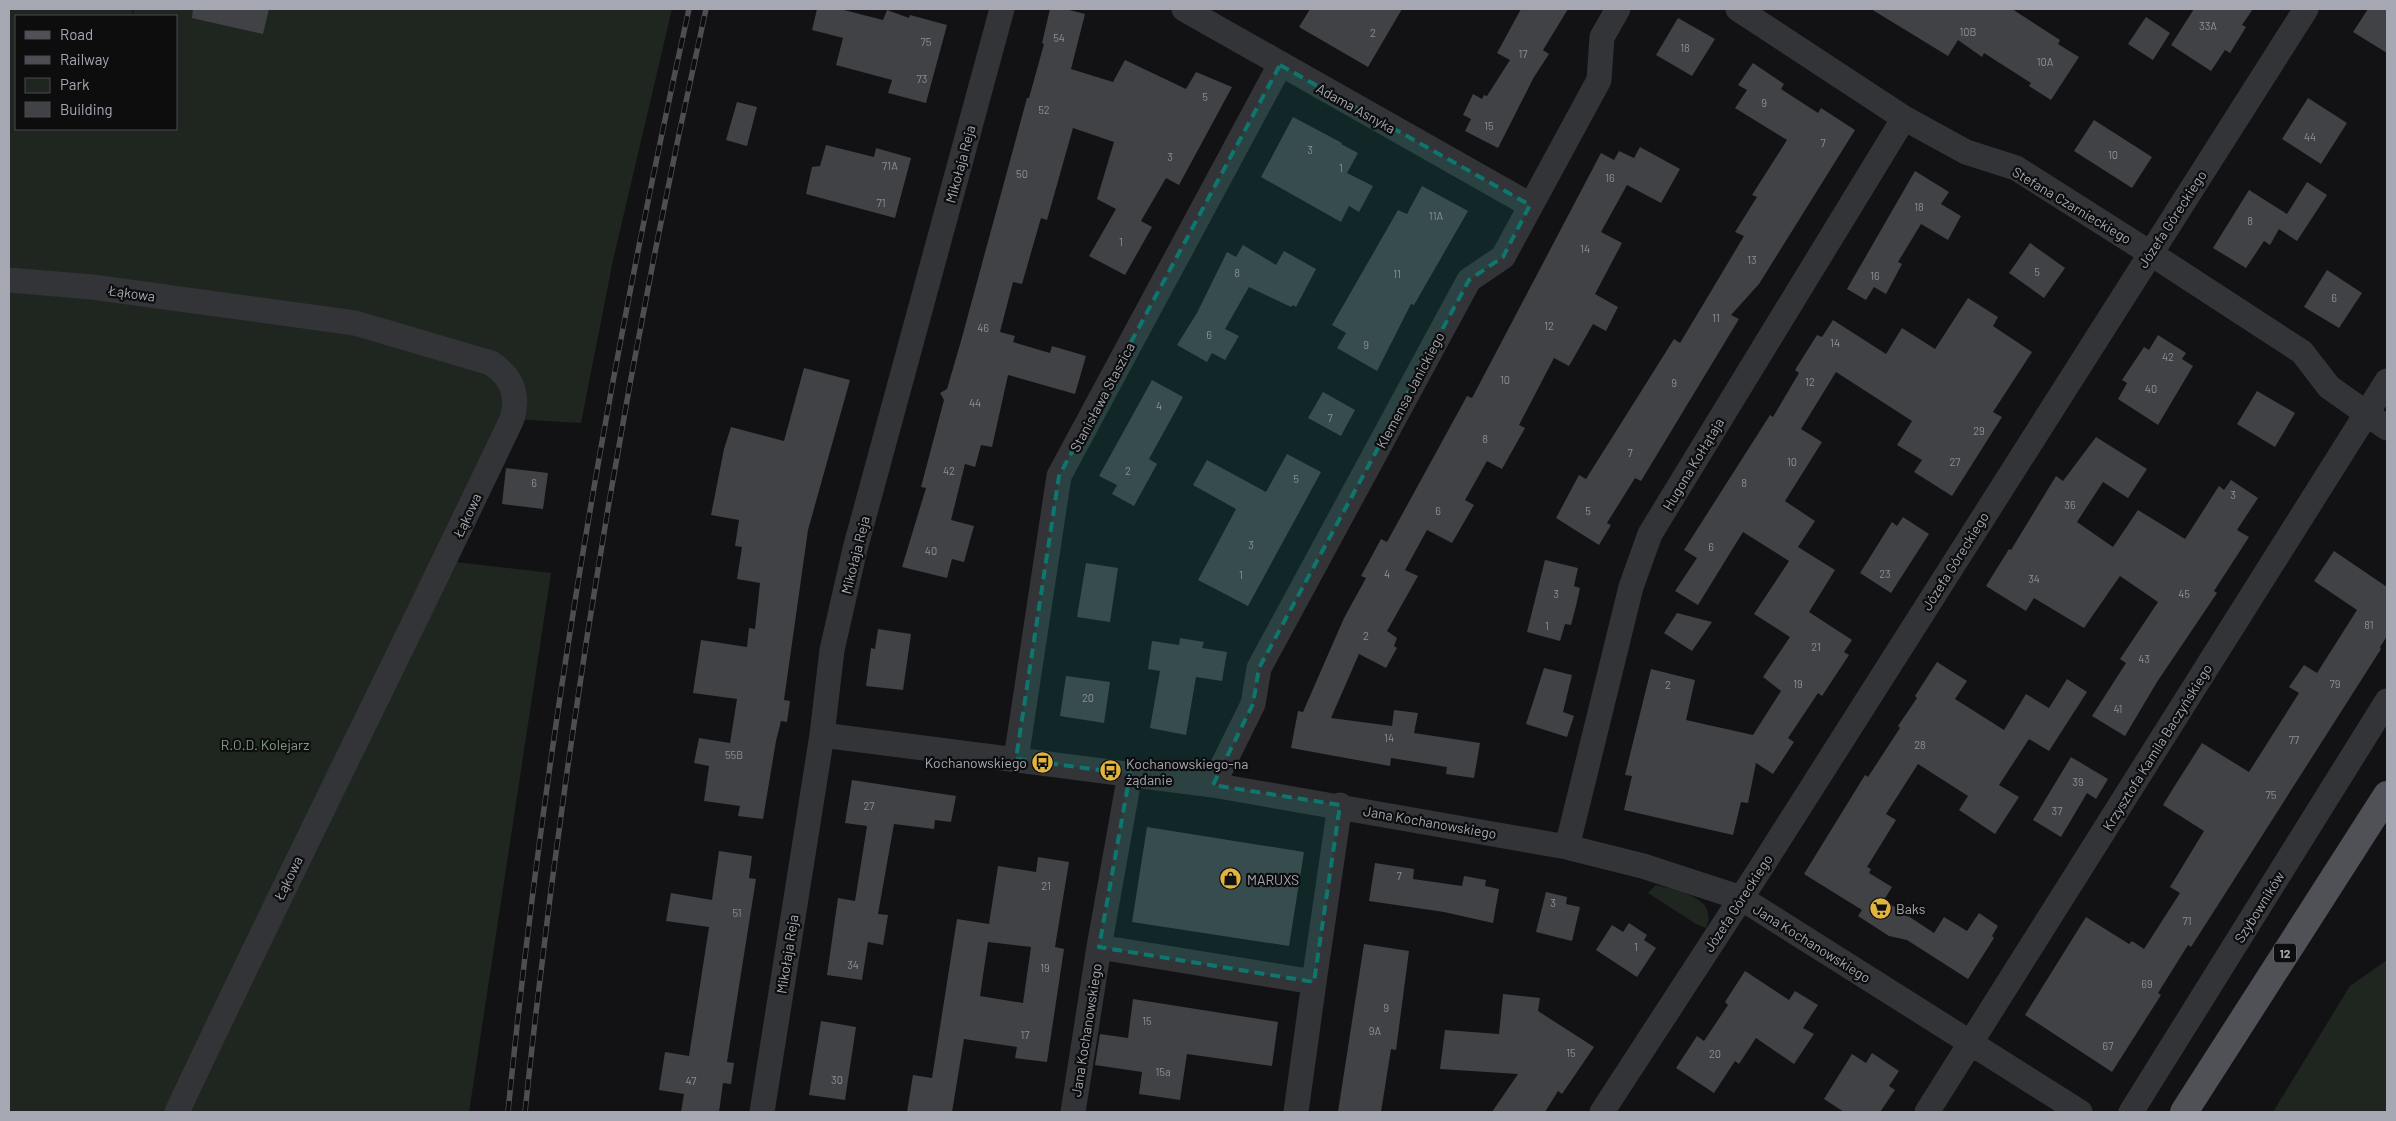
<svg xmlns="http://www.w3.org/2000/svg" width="2396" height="1121" font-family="Barlow,sans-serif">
  <rect width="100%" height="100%" fill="#121214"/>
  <path fill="#1f2620" d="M 9,9 L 133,9 L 131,16 L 16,16 L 16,129 L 176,129 L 176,16 L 132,16 L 134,9 L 672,9 L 613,260 L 581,423 L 512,419 L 446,561 L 551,573 L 469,1112 L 9,1112 Z
    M 1656,885 C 1675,890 1720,897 1706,928 L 1696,924 L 1648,893 Z
    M 2387,960 L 2387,1112 L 2273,1112 L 2350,986 Z"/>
  <path fill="#414246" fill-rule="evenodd" d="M 193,9 L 269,9 L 263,34 L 192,18 Z
    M 817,9 L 840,9 L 883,20 L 887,10 L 909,18 L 910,15 L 947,25 L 926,103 L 888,93 L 892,80 L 836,65 L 843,38 L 812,30 Z
    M 1050,9 L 1065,9 L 1085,14 L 1071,69 L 1113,82 L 1125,60 L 1186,89 L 1196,72 L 1232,87 L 1179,185 L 1166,178 L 1141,221 L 1152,227 L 1125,275 L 1089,256 L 1116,209 L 1097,199 L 1114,142 L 1073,128 L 1047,220 L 1041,218 L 1022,284 L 1013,282 L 1000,332 L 1015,336 L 1013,342 L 1050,353 L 1052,346 L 1086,356 L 1075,394 L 1008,375 L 992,447 L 981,445 L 975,467 L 965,464 L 951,520 L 974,526 L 964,562 L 952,559 L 947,578 L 902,567 L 926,488 L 921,487 L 944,400 L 940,393 L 947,389 L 961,341 L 1027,98 L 1029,98 L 1044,44 L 1042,43 Z
    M 1310,9 L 1402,9 L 1368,67 L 1299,27 Z
    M 1521,9 L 1568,9 L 1543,50 L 1549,54 L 1534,77 L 1498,148 L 1465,131 L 1471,119 L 1463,115 L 1473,94 L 1482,99 L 1484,95 L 1487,96 L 1510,60 L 1497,53 Z
    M 1871,9 L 2012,9 L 2060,40 L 2058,44 L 2079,57 L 2051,100 L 2029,86 L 2031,83 L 1984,53 L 1982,57 L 1958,40 L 1948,56 Z
    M 2194,9 L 2253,9 L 2242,25 L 2246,27 L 2230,53 L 2225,50 L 2211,71 L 2171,45 Z
    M 2368,9 L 2387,9 L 2387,53 L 2353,32 Z
    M 2146,17 L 2170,33 L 2153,60 L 2128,44 Z
    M 1678,18 L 1715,39 L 1692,76 L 1656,55 Z
    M 1753,63 L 1784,84 L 1781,89 L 1818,113 L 1821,108 L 1855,130 L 1759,284 L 1731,315 L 1739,319 L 1641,481 L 1635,478 L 1607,523 L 1611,525 L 1599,545 L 1556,518 L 1579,475 L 1586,479 L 1674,339 L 1680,343 L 1704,303 L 1744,236 L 1735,232 L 1757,197 L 1752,195 L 1787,140 L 1735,108 L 1747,90 L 1738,85 Z
    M 2308,98 L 2347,123 L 2321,164 L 2282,139 Z
    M 737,102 L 757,107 L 747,146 L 726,140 Z
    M 1293,117 L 1342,143 L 1341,144 L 1358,153 L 1347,173 L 1373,186 L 1359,212 L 1349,206 L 1341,222 L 1261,177 Z
    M 2094,120 L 2152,157 L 2132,188 L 2074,151 Z
    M 826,145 L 874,157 L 876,148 L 911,158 L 895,218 L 806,194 L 812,167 L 820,166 Z
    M 1640,147 L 1680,169 L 1661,203 L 1627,185 L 1601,232 L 1622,243 L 1595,294 L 1618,307 L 1606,331 L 1593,324 L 1569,366 L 1554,358 L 1519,425 L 1525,428 L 1502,469 L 1487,461 L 1465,500 L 1474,505 L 1452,543 L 1427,530 L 1405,570 L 1418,576 L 1387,631 L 1397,638 L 1394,646 L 1397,648 L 1386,668 L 1359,654 L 1331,718 L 1392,726 L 1394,710 L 1418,713 L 1414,733 L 1480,743 L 1474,778 L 1446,774 L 1447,767 L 1391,758 L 1390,766 L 1291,748 L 1298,711 L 1303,712 L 1344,618 L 1366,578 L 1361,576 L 1381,539 L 1387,542 L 1467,396 L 1472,398 L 1601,153 L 1614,160 L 1619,151 L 1634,158 Z
    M 1915,171 L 1949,192 L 1941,204 L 1961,216 L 1948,240 L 1921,224 L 1898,262 L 1902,264 L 1886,294 L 1874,287 L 1866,300 L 1847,289 Z
    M 2307,182 L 2327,195 L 2297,241 L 2279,229 L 2270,245 L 2264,241 L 2246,268 L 2213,248 L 2249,190 L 2287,214 Z
    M 1422,186 L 1468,211 L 1414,305 L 1411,304 L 1377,371 L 1337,348 L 1346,333 L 1332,325 L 1398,210 L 1407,214 Z
    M 2030,243 L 2065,268 L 2044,298 L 2009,273 Z
    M 1243,245 L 1276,265 L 1284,251 L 1316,269 L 1296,307 L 1293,305 L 1291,307 L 1249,287 L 1225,329 L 1239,336 L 1225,360 L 1212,353 L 1207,362 L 1177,345 L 1197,313 L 1227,252 L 1236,257 Z
    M 2327,270 L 2362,293 L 2339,328 L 2304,307 Z
    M 1968,298 L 1998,317 L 1993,326 L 2032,352 L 1993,412 L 2002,417 L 1952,496 L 1914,472 L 1922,460 L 1897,445 L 1912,421 L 1836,372 L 1801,429 L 1822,442 L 1785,501 L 1815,521 L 1798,547 L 1835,570 L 1809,612 L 1852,640 L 1844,652 L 1849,655 L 1822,696 L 1818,693 L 1788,738 L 1794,742 L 1773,774 L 1756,763 L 1748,803 L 1741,802 L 1733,835 L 1624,810 L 1632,776 L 1625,775 L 1651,669 L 1695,680 L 1686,720 L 1753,735 L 1781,691 L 1763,677 L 1790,637 L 1754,614 L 1789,561 L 1743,532 L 1698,605 L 1675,591 L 1697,558 L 1684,550 L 1770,415 L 1773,417 L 1799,373 L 1795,370 L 1817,335 L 1822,337 L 1833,320 L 1886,354 L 1902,328 L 1935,349 Z
    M 2158,335 L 2186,353 L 2182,359 L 2193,366 L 2158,425 L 2118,399 L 2127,383 L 2122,380 L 2144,347 L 2149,350 Z
    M 804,368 L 850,380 L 808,530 L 784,700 L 790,701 L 787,722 L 781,721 L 776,741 L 763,819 L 738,816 L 740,806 L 704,801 L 709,766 L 694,763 L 699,738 L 730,743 L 737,699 L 693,693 L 701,640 L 747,647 L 749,628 L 755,629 L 760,583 L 737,579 L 742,547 L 735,546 L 739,520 L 711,515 L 724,449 L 731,427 L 784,441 Z
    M 1152,380 L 1183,397 L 1149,459 L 1157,464 L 1134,506 L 1112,494 L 1117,485 L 1099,476 Z
    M 2257,391 L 2295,413 L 2275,447 L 2237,424 Z
    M 1323,392 L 1355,410 L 1341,436 L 1308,418 Z
    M 2096,437 L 2147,469 L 2128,498 L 2103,482 L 2077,522 L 2113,547 L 2138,510 L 2185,539 L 2219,486 L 2224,490 L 2231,480 L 2258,498 L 2237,530 L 2249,537 L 2214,591 L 2217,593 L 2157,682 L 2125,736 L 2092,716 L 2126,663 L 2120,659 L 2158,602 L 2120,576 L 2084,628 L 2034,598 L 2026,611 L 1986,586 L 2009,549 L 2011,550 L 2056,476 L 2063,481 Z
    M 1287,454 L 1321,472 L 1248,606 L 1198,580 L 1236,509 L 1193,485 L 1207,460 L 1266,492 Z
    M 506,468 L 548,473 L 543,509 L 502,504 Z
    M 1903,517 L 1929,534 L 1891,593 L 1860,573 L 1892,522 L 1897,526 Z
    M 2334,551 L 2387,587 L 2387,636 L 2380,647 L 2381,649 L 2216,908 L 2191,947 L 2188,945 L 2158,993 L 2161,995 L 2112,1072 L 2025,1015 L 2086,917 L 2129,944 L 2132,941 L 2144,949 L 2180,893 L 2170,887 L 2204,831 L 2163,805 L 2174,787 L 2202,743 L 2249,772 L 2299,693 L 2289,687 L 2304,665 L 2317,673 L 2357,610 L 2314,581 Z
    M 1545,560 L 1578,568 L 1574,586 L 1580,588 L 1576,606 L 1571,625 L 1565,624 L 1560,641 L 1527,632 Z
    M 1086,563 L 1118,568 L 1110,622 L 1077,617 Z
    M 1677,613 L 1712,622 L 1692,651 L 1664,633 Z
    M 878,629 L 911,634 L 903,690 L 866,686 L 871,648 L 875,649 Z
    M 1180,638 L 1204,642 L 1202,648 L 1227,652 L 1222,681 L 1196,677 L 1186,735 L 1150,728 L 1160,671 L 1148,669 L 1152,641 L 1179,645 Z
    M 1937,662 L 1967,681 L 1955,699 L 2004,730 L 2026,694 L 2049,708 L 2067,679 L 2087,692 L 2049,751 L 2029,739 L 1999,785 L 2019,797 L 1995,834 L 1959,810 L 1968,796 L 1918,764 L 1886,814 L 1896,820 L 1867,867 L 1871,869 L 1869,873 L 1892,887 L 1884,900 L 1934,933 L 1944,917 L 1967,931 L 1979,913 L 1998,926 L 1992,936 L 1994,938 L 1968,979 L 1907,940 L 1889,936 L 1858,916 L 1862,910 L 1804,874 L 1865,775 L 1868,777 L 1900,728 L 1898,726 L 1917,698 L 1915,696 Z
    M 1544,668 L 1572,675 L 1563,712 L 1574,716 L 1567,737 L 1526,724 Z
    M 1066,676 L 1110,682 L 1104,723 L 1060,716 Z
    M 2071,757 L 2108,779 L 2096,799 L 2087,793 L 2061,837 L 2033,820 Z
    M 852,780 L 956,796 L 951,822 L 935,820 L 934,829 L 894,824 L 878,914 L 888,915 L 883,945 L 868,942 L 862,980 L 827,975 L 838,898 L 855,901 L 867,826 L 845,823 Z
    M 1147,827 L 1304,852 L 1289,946 L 1132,922 Z
    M 719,851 L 752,856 L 749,878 L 756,879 L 727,1062 L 734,1063 L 731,1084 L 723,1083 L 719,1112 L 681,1112 L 684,1094 L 659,1090 L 665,1052 L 689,1056 L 709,927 L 666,921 L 671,893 L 712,900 Z
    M 1038,857 L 1069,862 L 1055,947 L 1064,949 L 1047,1062 L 1015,1058 L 1017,1047 L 964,1039 L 952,1112 L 907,1112 L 913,1075 L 932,1078 L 957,919 L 989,924 L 998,866 L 1036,872 ZM 988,942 L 1031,947 L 1023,1003 L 980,996 Z
    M 1375,863 L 1414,869 L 1413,879 L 1462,886 L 1464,876 L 1486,880 L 1485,886 L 1499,889 L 1493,923 L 1444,912 L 1369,901 Z
    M 1546,892 L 1567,897 L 1566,904 L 1580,907 L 1572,941 L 1536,932 Z
    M 1629,923 L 1647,935 L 1644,940 L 1656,948 L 1637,977 L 1596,950 L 1612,925 L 1623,932 Z
    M 1364,944 L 1409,951 L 1396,1050 L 1391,1049 L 1381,1112 L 1338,1112 Z
    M 1745,971 L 1789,1000 L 1795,991 L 1818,1005 L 1803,1028 L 1814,1034 L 1794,1064 L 1756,1038 L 1739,1064 L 1735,1061 L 1714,1093 L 1676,1068 L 1697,1036 L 1704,1041 L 1728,1005 L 1725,1002 Z
    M 1503,994 L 1540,998 L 1538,1011 L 1594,1047 L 1562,1094 L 1558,1091 L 1545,1112 L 1492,1112 L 1518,1074 L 1440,1069 L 1445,1030 L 1499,1034 Z
    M 1133,999 L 1278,1022 L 1272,1066 L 1187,1054 L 1180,1100 L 1139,1094 L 1142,1072 L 1095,1065 L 1100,1034 L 1128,1038 Z
    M 821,1021 L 856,1027 L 845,1100 L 809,1095 Z
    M 1872,1053 L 1899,1071 L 1889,1086 L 1895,1090 L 1880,1112 L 1844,1112 L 1824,1099 L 1852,1054 L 1866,1063 Z"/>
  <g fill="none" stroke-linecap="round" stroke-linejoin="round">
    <path stroke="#333438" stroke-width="25" d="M 1184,9 L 1530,205
      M 1738,9 L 1904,118 L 1966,152 L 2016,168 L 2150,253 L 2302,352 L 2329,387 L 2387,428
      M 9,280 L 92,287 L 355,323 L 491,363 C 512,377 519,395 512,419 C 402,651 286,880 177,1112
      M 822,735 L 1213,785 L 1567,847 L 1643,866 L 1741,898 L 2080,1112
      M 1016,759 L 1059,476 L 1280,65
      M 1130,774 L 1099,947 L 1314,982 L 1340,805
      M 1213,785 L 1253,704 L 1259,668 L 1469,280 L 1503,257 L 1599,80 L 1602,37 L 1618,9
      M 1567,847 L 1631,587 L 1650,534 L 1904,118
      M 762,1112 L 822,735 L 832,650 L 855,549 L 1002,9
      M 1073,1112 L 1099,947
      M 1296,1112 L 1314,982
      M 1602,1112 L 1762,866 L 2306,9
      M 1927,1112 L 2387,381
      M 2131,1112 L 2387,701"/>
    <path stroke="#505157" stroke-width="28" d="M 2184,1112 L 2387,795"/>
    <defs>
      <path id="rail" d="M 508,1112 C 545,741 608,373 689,9
        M 525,1112 C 564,741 625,373 706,9"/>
    </defs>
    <use href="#rail" stroke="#4d4e53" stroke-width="5.5"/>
    <use href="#rail" stroke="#0d0d0e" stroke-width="4" stroke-dasharray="11" stroke-linecap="butt"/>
  </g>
  <path fill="#0f766e" fill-opacity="0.2" stroke="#0f766e" stroke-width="4" stroke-dasharray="10 6" stroke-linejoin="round" d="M 1280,65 L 1530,205 L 1503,257 L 1469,280 L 1259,668 L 1253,704 L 1213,785 L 1340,805 L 1314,982 L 1099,947 L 1130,774 L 1016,759 L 1059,476 Z"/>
  <defs>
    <symbol id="bus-disc" viewBox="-11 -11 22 22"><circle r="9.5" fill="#e3b43b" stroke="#0d0d0e"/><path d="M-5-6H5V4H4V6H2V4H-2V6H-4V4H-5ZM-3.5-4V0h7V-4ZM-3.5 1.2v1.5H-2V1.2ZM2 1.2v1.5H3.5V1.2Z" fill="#111"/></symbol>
    <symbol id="shop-disc" viewBox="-11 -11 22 22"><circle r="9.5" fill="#e3b43b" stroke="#0d0d0e"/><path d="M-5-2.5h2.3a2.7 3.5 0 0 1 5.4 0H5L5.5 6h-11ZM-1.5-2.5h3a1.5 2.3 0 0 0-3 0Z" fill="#111"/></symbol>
    <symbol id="supermarket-disc" viewBox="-11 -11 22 22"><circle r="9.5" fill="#e3b43b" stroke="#0d0d0e"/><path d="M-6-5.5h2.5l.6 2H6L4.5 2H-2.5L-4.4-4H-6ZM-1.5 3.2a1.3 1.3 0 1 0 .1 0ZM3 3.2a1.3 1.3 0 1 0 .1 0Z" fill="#111"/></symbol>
  </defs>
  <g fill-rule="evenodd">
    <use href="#bus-disc" x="1030" y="750" width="25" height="25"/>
    <use href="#bus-disc" x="1098" y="758" width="25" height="25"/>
    <use href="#shop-disc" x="1218" y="866" width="25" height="25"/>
    <use href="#supermarket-disc" x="1868" y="896" width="25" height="25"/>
  </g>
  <g text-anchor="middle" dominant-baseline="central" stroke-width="4.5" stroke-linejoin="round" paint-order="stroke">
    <g font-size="11" fill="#8c8e98">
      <text x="2208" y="25">33A</text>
      <text x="1968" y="31">10B</text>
      <text x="1373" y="32">2</text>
      <text x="1059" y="37">54</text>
      <text x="926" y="41">75</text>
      <text x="1685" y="47">18</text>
      <text x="1523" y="53">17</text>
      <text x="2045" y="61">10A</text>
      <text x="922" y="78">73</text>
      <text x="1205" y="96">5</text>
      <text x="1764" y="102">9</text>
      <text x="1044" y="109">52</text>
      <text x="1489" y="125">15</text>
      <text x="2310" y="136">44</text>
      <text x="1823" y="142">7</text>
      <text x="1310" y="149">3</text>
      <text x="2113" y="154">10</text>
      <text x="1170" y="156">3</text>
      <text x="890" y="165">71A</text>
      <text x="1341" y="167">1</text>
      <text x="1022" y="173">50</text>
      <text x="1610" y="177">16</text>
      <text x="881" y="202">71</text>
      <text x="1919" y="206">18</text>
      <text x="1436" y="215">11A</text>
      <text x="2250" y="220">8</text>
      <text x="1121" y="241">1</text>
      <text x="1585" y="248">14</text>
      <text x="1752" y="259">13</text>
      <text x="2037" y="271">5</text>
      <text x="1237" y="272">8</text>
      <text x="1397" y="273">11</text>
      <text x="1875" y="275">16</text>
      <text x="2334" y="297">6</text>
      <text x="1716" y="317">11</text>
      <text x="1549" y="325">12</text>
      <text x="983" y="327">46</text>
      <text x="1209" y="334">6</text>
      <text x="1835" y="342">14</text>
      <text x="1366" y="344">9</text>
      <text x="2168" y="356">42</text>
      <text x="1505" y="379">10</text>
      <text x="1810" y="381">12</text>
      <text x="1674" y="382">9</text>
      <text x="2151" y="388">40</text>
      <text x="975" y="402">44</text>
      <text x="1159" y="405">4</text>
      <text x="1330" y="417">7</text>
      <text x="1979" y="430">29</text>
      <text x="1485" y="438">8</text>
      <text x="1630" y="452">7</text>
      <text x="1792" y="461">10</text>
      <text x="1955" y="461">27</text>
      <text x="949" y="470">42</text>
      <text x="1128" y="470">2</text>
      <text x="1296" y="478">5</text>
      <text x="534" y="482">6</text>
      <text x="1744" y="482">8</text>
      <text x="2233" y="494">3</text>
      <text x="2070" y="504">36</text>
      <text x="1438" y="510">6</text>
      <text x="1588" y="510">5</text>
      <text x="1251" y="544">3</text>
      <text x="1711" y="546">6</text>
      <text x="931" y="550">40</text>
      <text x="1387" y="573">4</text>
      <text x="1885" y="573">23</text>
      <text x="1241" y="574">1</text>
      <text x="2034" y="578">34</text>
      <text x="1556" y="593">3</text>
      <text x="2184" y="593">45</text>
      <text x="2369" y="624">81</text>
      <text x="1547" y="625">1</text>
      <text x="1366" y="635">2</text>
      <text x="1816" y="646">21</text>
      <text x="2144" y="658">43</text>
      <text x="1798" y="683">19</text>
      <text x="2335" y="683">79</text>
      <text x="1668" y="684">2</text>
      <text x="1088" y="697">20</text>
      <text x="2118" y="708">41</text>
      <text x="1389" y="737">14</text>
      <text x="2294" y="739">77</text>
      <text x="1920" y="744">28</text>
      <text x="734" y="754">55B</text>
      <text x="2078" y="781">39</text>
      <text x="2271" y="794">75</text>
      <text x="869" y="805">27</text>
      <text x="2057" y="810">37</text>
      <text x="1399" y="875">7</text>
      <text x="1046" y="885">21</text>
      <text x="1553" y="902">3</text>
      <text x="737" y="912">51</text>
      <text x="2187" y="920">71</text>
      <text x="1636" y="946">1</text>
      <text x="853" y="964">34</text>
      <text x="1045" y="967">19</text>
      <text x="2147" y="983">69</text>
      <text x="1386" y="1007">9</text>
      <text x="1147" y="1020">15</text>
      <text x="1375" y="1030">9A</text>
      <text x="1025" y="1034">17</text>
      <text x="2108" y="1045">67</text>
      <text x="1571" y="1052">15</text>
      <text x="1715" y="1053">20</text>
      <text x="1163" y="1071">15a</text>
      <text x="837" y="1079">30</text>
      <text x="691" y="1080">47</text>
    </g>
    <rect fill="#0d0d0e" stroke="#777a82" stroke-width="1" x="2274" y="943.5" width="22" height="19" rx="4"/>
    <g font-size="12" font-weight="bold" fill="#a5a8b3">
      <text x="2285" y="953">12</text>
    </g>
    <g font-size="14" fill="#a5a8b3" stroke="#0d0d0e">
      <text transform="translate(1356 108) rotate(29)">Adama Asnyka</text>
      <text transform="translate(960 164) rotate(-75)">Mikołaja Reja</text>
      <text transform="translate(2072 205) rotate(31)">Stefana Czarnieckiego</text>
      <text transform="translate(2172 219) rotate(-57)">Józefa Góreckiego</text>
      <text transform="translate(132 293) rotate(8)">Łąkowa</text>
      <text transform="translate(1410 390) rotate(-62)">Klemensa Janickiego</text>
      <text transform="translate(1102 397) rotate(-62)">Stanisława Staszica</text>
      <text transform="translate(1693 464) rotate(-59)">Hugona Kołłątaja</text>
      <text transform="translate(467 515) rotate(-65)">Łąkowa</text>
      <text transform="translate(855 555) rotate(-76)">Mikołaja Reja</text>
      <text transform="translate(1955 561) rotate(-58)">Józefa Góreckiego</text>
      <text transform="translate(2157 747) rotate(-58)">Krzysztofa Kamila Baczyńskiego</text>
      <text transform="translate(1430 822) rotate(10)">Jana Kochanowskiego</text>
      <text transform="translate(288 878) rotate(-64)">Łąkowa</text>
      <text transform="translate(1738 903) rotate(-57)">Józefa Góreckiego</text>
      <text transform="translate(2259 907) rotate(-58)">Szybowników</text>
      <text transform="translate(1812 943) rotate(32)">Jana Kochanowskiego</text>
      <text transform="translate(787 954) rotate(-81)">Mikołaja Reja</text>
      <text transform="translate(1086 1030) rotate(-81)">Jana Kochanowskiego</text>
    </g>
    <g font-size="14" fill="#7d9d81" stroke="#0d0d0e">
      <text x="265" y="744">R.O.D. Kolejarz</text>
    </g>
    <g font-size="14" fill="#a5a8b3" stroke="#0d0d0e" text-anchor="start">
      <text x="1027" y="762" text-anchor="end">Kochanowskiego</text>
      <text x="1126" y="763">Kochanowskiego-na<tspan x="1126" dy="16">żądanie</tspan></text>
      <text x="1247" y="879">MARUXS</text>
      <text x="1896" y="908">Baks</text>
    </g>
  </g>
  <rect width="2396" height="1121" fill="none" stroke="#a5a8b3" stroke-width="20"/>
  <rect x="15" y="15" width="162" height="115" fill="#0d0d0e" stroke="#4a4b50"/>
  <rect x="25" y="31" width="25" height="8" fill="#505157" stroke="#4a4b50"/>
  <text x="60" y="40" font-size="15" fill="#a5a8b3">Road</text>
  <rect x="25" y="56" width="25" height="8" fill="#4d4e53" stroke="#4a4b50"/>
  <text x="60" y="65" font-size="15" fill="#a5a8b3">Railway</text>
  <rect x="25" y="78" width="25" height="15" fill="#1f2620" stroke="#4a4b50"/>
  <text x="60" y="90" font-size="15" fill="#a5a8b3">Park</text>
  <rect x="25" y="102" width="25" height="15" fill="#414246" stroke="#4a4b50"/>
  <text x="60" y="115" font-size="15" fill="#a5a8b3">Building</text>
</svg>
